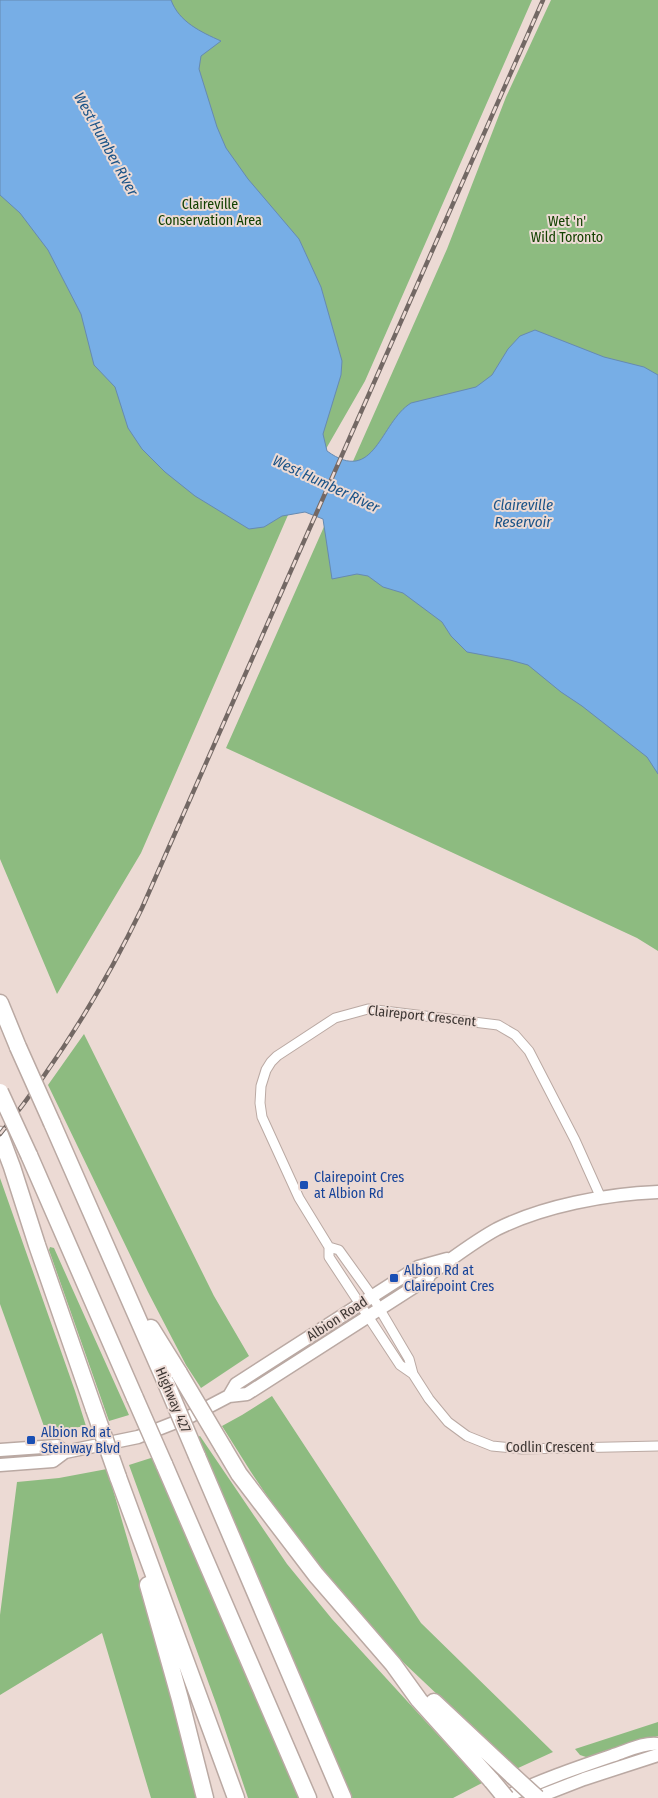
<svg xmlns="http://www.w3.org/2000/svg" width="658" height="1798" font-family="'Fira Sans Condensed',sans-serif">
  <rect width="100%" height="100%" fill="#ecdad4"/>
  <path fill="#8dbb80" d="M 0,0 L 532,0 L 365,381 L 288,515 L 141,853 L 57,994 L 0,859 Z
    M 551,0 L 658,0 L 658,951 L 637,938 L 594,918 L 226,748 L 447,249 L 506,97 Z
    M 84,1034 L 214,1296 L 249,1356 L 201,1388 L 186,1365 L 148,1292 L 48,1085 Z
    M 0,1178 L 75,1391 L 86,1426 L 46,1432 L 0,1304 Z
    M 50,1247 L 54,1248 L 129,1415 L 109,1421 L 49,1250 Z
    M 272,1396 L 421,1623 L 553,1752 L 516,1769 L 404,1663 L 321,1569 L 282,1518 L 251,1472 L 222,1426 L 242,1415 Z
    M 200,1436 L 287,1564 L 332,1619 L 482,1783 L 453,1798 L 350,1798 L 194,1439 Z
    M 154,1457 L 301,1798 L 248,1798 L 217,1706 L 129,1465 Z
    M 107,1469 L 152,1624 L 198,1798 L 151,1798 L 102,1633 L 0,1695 L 0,1615 L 17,1482 L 59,1478 Z
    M 658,1722 L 658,1736 L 589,1758 L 580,1755 L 575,1749 Z"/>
  <path fill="#77aee6" stroke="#668ab1" d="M 0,0 L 171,0 C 179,22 201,32 221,41 L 201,56 L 199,69 L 217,127 L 226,148 L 248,179 L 299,239 L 321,287 L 342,361 L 341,375 L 323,434 L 327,451 C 375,486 380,422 411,403 L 476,387 L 492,375 L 508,349 L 520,336 L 535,330 L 604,357 L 644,367 L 658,375 L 658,774 L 647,757 L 582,706 L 561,692 L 528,665 L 510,660 L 467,652 L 451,636 L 442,622 L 403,593 L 383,587 L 368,576 L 357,574 L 332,579 L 323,519 L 305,512 L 282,516 L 264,527 L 249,529 L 195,496 L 165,472 L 142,449 L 128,428 L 115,387 L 94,365 L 81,314 L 48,250 L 20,213 L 0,195 Z"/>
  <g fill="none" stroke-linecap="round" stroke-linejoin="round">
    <defs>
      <path id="street" d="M 329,1247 L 339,1250 L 372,1296 L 409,1359 L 413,1374 L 429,1399 L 448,1422 L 467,1436 L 492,1446 L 522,1449 L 658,1446
        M 413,1374 L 400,1365 L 329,1257 L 329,1247 L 299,1198 L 262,1117 L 260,1103 L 261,1086 L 266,1070 L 271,1062 L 277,1056 L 335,1018 L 368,1009 L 498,1025 L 515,1035 L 529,1051 L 575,1140 L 601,1198"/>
      <path id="secondary" d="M 229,1396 L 236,1384 L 418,1267 L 447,1259
        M 0,1450 L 57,1446 L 65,1452
        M 0,1465 L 53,1461 L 65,1452 L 138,1437 L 189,1417 L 229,1396 L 247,1394 L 428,1278 L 430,1274 C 452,1259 473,1242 497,1229 C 543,1206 606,1194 658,1192
        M 504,1798 C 540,1780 579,1767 617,1754 C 629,1750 645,1742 658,1744
        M 535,1798 L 584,1779 L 658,1755"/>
      <path id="highway" d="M 0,1003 L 18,1047
        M 52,1123 L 166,1383
        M 0,1135 L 12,1167 L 37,1245 L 94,1409
        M 29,1155 L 135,1398
        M 151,1328 L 179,1373
        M 223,1447 L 239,1474 L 316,1575 L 393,1664 L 419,1700 L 492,1781
        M 197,1456 L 343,1798
        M 164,1464 L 308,1798
        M 118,1477 L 236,1798
        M 148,1585 L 180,1699 L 205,1798
        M 434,1702 L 513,1776"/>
    </defs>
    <use href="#street" stroke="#baa9a3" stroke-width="11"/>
    <use href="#secondary" stroke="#baa9a3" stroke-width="15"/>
    <use href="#highway" stroke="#baa9a3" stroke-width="19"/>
    <use href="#street" stroke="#fff" stroke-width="9"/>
    <use href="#secondary" stroke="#fff" stroke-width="12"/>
    <use href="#highway" stroke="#fff" stroke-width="16"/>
    <defs>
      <path id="rail" d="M 0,1134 C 56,1065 103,989 142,908 L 543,0"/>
    </defs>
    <use href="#rail" stroke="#736864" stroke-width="4.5"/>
    <use href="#rail" stroke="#ecdad4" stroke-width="2.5" stroke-dasharray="8" stroke-linecap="butt"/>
    <defs>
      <path id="highway-bridge" d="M 18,1047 L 52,1123
        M 0,1092 L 29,1155
        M 179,1373 L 223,1447
        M 166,1383 L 197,1456
        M 135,1398 L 164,1464
        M 94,1409 L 118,1477
        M 513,1776 L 537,1798
        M 492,1781 L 506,1798"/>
    </defs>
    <use href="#highway-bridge" stroke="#baa9a3" stroke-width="19" stroke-linecap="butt"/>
    <use href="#highway-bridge" stroke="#fff" stroke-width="16"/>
  </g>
  <g fill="#1a4fb4" stroke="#ecdad4" stroke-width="2">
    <rect x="299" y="1180" width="10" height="10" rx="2.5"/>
    <rect x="389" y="1273" width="10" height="10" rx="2.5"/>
    <rect x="26" y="1435" width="10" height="10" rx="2.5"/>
  </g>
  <g text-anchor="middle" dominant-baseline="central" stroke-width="4" stroke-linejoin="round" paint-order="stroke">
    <g font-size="14" fill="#134101" stroke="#ecdad4">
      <text x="210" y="204">Claireville<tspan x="210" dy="16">Conservation Area</tspan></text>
      <text x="567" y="221">Wet 'n'<tspan x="567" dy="16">Wild Toronto</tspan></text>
    </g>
    <g font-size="14" fill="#3e3734" stroke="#ecdad4">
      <text transform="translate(422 1016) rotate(6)">Claireport Crescent</text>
      <text transform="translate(337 1319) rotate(-33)">Albion Road</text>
      <text transform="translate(173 1400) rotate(67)">Highway 427</text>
      <text x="550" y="1447">Codlin Crescent</text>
    </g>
    <g font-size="14" fill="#164399" stroke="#ecdad4" text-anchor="start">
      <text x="314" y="1177">Clairepoint Cres<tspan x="314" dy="16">at Albion Rd</tspan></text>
      <text x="404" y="1270">Albion Rd at<tspan x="404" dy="16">Clairepoint Cres</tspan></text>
      <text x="41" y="1432">Albion Rd at<tspan x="41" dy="16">Steinway Blvd</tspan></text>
    </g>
    <g font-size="15" font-style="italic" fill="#1a5387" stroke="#ecdad4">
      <text transform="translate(106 144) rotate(61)">West Humber River</text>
      <text transform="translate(326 484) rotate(25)">West Humber River</text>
      <text x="523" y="505">Claireville<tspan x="523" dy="17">Reservoir</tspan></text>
    </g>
  </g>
</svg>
